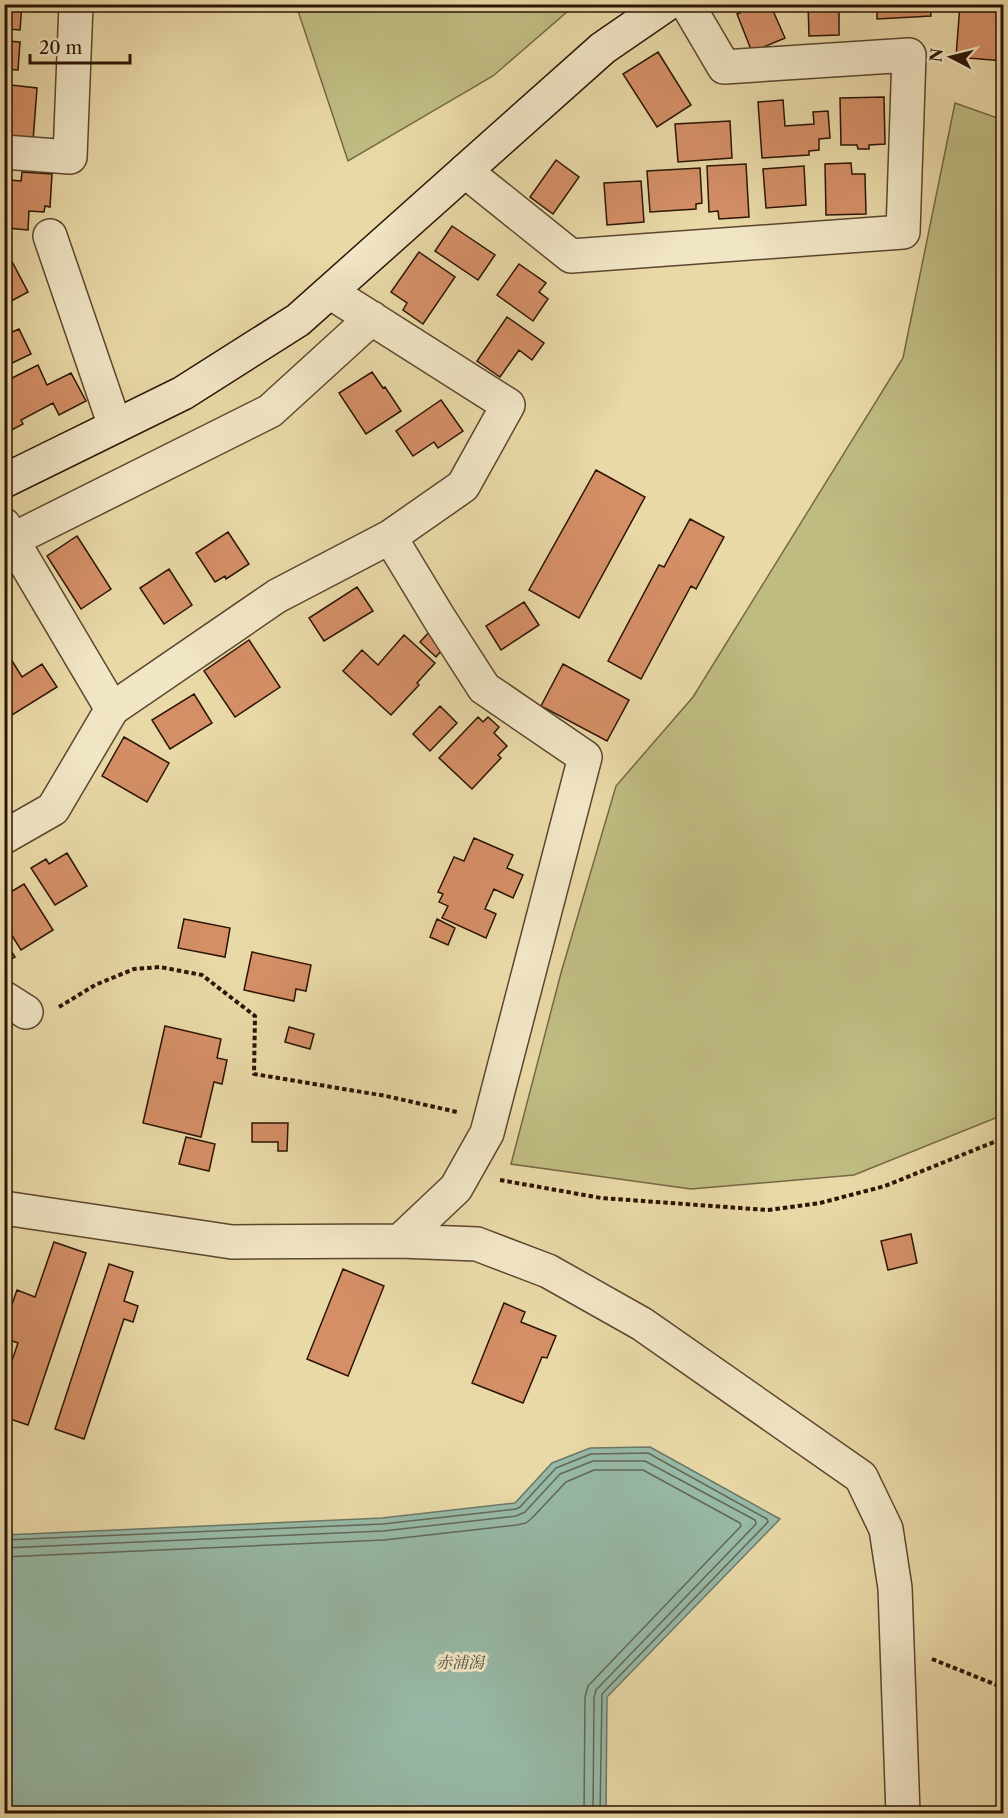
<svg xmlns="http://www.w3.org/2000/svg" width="1008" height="1818" font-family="'Libre Caslon Text','Noto Serif JP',serif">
  <rect width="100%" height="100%" fill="#e9d9a7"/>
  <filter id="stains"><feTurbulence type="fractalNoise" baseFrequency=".00333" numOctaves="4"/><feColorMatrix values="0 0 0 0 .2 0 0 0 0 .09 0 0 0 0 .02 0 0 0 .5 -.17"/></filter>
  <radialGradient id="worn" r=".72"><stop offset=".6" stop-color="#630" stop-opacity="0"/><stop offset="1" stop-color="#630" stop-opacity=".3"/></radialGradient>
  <path fill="#bfbc82" stroke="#766844" stroke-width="1.5" d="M 296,5 L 296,4 L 575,5 L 493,76 L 348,161 Z
    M 955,103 L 1003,120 L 1003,1115 L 854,1175 L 691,1189 L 511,1164 L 561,973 L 616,786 L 693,697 L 903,358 Z"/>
  <path fill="#97baa8" stroke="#6c7867" stroke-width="1.5" d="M 650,1447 L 780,1519 L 607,1697 L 606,1813 L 5,1813 L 5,1535 L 382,1518 L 515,1503 L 552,1463 L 590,1448 Z"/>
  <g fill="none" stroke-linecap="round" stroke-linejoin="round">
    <path stroke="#626856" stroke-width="1.5" d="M 4,1540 L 383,1524 L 516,1509 L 520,1507 L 556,1468 L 591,1454 L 648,1453 L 767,1519 L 768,1522 L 602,1694 L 600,1814
      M 4,1548 L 383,1531 L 516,1516 L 525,1512 L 560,1474 L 593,1461 L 645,1461 L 755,1520 L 756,1524 L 596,1690 L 594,1698 L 593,1814
      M 4,1557 L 384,1540 L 517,1525 L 526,1523 L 532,1518 L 566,1482 L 594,1470 L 643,1470 L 740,1523 L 741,1526 L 588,1686 L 585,1697 L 584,1814"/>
  </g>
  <path fill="#d58f67" stroke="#2c1505" stroke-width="1.5" d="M 4,4 L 22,4 L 20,30 L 8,29 L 7,41 L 20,42 L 18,70 L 4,69 Z
    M 759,4 L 770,4 L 785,38 L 752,52 L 737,14 Z
    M 808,4 L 839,4 L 839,35 L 809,36 Z
    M 877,4 L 930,4 L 931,16 L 877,19 Z
    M 960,4 L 1004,4 L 1004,61 L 956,57 Z
    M 658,52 L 691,105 L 657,127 L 623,74 Z
    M 11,85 L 37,88 L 33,141 L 4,139 L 4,90 L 11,90 Z
    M 884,97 L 885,144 L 869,145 L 869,149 L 858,149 L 857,145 L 841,145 L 840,98 Z
    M 783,100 L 785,126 L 814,124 L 813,112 L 828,111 L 830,138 L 819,139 L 819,150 L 809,151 L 809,155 L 762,158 L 758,102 Z
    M 730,121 L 732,158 L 678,162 L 675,124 Z
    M 556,160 L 579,177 L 553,214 L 530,197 Z
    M 851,163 L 852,174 L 865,174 L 866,214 L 826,215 L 825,164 Z
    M 746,164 L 749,217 L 719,219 L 718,211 L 709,212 L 707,166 Z
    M 804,166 L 806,205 L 766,208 L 763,169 Z
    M 700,168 L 702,203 L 696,204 L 696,209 L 650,212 L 647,171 Z
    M 22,172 L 52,174 L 50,207 L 45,206 L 44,212 L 29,211 L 28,230 L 7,228 L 10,180 L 21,181 Z
    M 641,181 L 644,222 L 607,225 L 604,183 Z
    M 452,226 L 495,255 L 478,280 L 435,251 Z
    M 419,252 L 455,277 L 423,324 L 403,310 L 407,303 L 391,292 Z
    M 8,254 L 28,292 L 4,305 L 4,256 Z
    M 519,264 L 546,283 L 539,292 L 548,299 L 533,321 L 497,295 Z
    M 507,317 L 544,343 L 532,360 L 519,350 L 500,377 L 477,361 Z
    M 4,321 L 10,333 L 19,329 L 31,354 L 4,367 Z
    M 38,365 L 47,385 L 71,373 L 86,401 L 59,415 L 53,403 L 21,420 L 23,424 L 4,434 L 4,382 Z
    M 372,372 L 383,388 L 385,387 L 401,411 L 366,434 L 339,393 Z
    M 441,400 L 463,431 L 438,448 L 434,442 L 413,456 L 396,431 Z
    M 596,470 L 645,497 L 579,618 L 529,590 Z
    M 690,519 L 724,537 L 696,589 L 691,586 L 641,679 L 608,661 L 659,565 L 664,567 Z
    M 228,532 L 249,564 L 226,579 L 225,576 L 215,582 L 196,553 Z
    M 77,536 L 111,589 L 81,609 L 47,556 Z
    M 169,569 L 192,605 L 164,624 L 140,588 Z
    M 357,587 L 373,611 L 324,641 L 309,618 Z
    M 524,602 L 539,625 L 501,650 L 486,626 Z
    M 432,629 L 448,643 L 436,657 L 420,642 Z
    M 404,635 L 435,663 L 417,683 L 419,685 L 391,715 L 343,671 L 362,650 L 378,665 Z
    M 249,640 L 280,687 L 235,717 L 204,671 Z
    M 4,648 L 22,677 L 42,664 L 57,687 L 4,720 Z
    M 563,664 L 629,700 L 607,741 L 541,706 Z
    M 194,694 L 212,723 L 170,749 L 152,720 Z
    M 440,706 L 457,723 L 430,751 L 413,734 Z
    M 478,717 L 483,722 L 488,717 L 499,727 L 494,733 L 507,746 L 498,755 L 501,758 L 472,789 L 439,758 Z
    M 124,737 L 169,763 L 147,802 L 102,776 Z
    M 474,838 L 513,855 L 507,868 L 523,875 L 513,898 L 494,889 L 485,909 L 496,914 L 486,938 L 442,918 L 448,906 L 439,902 L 443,894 L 438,892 L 454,857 L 464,861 Z
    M 67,853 L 87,886 L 55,905 L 31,868 L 46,859 L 49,864 Z
    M 24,884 L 53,930 L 21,950 L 4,923 L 4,896 Z
    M 184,919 L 230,928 L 225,957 L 178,948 Z
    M 437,919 L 455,928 L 448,945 L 430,937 Z
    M 4,940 L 15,957 L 4,963 Z
    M 252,952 L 311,965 L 306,991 L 296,989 L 294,1001 L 244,990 Z
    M 165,1026 L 221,1039 L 217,1058 L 227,1060 L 222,1084 L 214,1082 L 201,1137 L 143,1123 Z
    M 289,1027 L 314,1034 L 310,1049 L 285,1042 Z
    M 252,1123 L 288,1123 L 287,1151 L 278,1151 L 278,1142 L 252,1142 Z
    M 186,1137 L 215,1144 L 209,1171 L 179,1164 Z
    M 911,1234 L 917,1263 L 888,1270 L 881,1241 Z
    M 54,1242 L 86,1253 L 28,1425 L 4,1417 L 4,1384 L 18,1343 L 4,1338 L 4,1327 L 17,1290 L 35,1297 Z
    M 109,1264 L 133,1272 L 124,1301 L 138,1306 L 133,1322 L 124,1319 L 84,1439 L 55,1429 Z
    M 343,1269 L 384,1286 L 348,1376 L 307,1359 Z
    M 504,1303 L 525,1312 L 521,1322 L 556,1336 L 547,1358 L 542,1357 L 523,1403 L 472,1383 Z"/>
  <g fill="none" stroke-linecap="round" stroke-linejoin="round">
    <defs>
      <path id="street" d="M 4,152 L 70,157 L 76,4
        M 465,171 L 571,256 L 903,232 L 909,55 L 724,67 L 687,4
        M 50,236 L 115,426
        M 4,525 L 12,540 L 112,709
        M 390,537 L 439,618 L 484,688 L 585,757 L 487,1133 L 456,1188 L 400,1241
        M 12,540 L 270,411 L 372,318
        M 4,837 L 53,809 L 112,709 L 277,596 L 390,537 L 463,486 L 508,405 L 330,292
        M 4,998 L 26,1012
        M 4,1208 L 232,1242 L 400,1241 L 477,1244 L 548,1271 L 642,1324 L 861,1477 L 886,1529 L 895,1588 L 903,1814"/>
      <path id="secondary" d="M 4,481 L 183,393 L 298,320 L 603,48 L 667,4"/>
    </defs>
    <use href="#street" stroke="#5b462e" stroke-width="36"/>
    <use href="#secondary" stroke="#2c1505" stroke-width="36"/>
    <path stroke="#2c1505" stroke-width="4" stroke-dasharray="4.5 3" stroke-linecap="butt" d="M 59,1007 L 95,985 L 134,969 L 160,967 L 202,975 L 255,1016 L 254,1074 L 386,1096 L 457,1112
      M 500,1180 L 601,1198 L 768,1210 L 820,1203 L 885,1186 L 1004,1138
      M 932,1659 L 1004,1688"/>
    <use href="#street" stroke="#f1e6c6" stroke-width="33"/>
    <use href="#secondary" stroke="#f1e6c6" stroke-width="33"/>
  </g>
  <g text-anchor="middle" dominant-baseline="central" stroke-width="6" stroke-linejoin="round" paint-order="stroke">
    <g font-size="16" font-style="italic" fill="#514f3e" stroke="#f1e6c6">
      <text x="460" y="1662">赤浦潟</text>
    </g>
  </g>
  <rect width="1008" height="1818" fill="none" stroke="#e9d9a7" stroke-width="24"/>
  <rect x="6" y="6" width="996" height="1806" fill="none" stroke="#2c1505" stroke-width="3"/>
  <rect x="12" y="12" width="984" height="1794" fill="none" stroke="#2c1505" stroke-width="1.5"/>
  <g transform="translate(951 57) rotate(277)" stroke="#f1e6c6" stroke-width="4.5" paint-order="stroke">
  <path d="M0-4.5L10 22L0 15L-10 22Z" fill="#2c1505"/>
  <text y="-9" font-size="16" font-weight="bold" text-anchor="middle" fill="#2c1505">N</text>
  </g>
  <path d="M30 54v9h100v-9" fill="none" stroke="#2c1505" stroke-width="3"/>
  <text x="39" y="54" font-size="18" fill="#2c1505" stroke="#f1e6c6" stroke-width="4.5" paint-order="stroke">20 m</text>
  <rect width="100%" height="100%" filter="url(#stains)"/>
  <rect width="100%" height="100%" fill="url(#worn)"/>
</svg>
